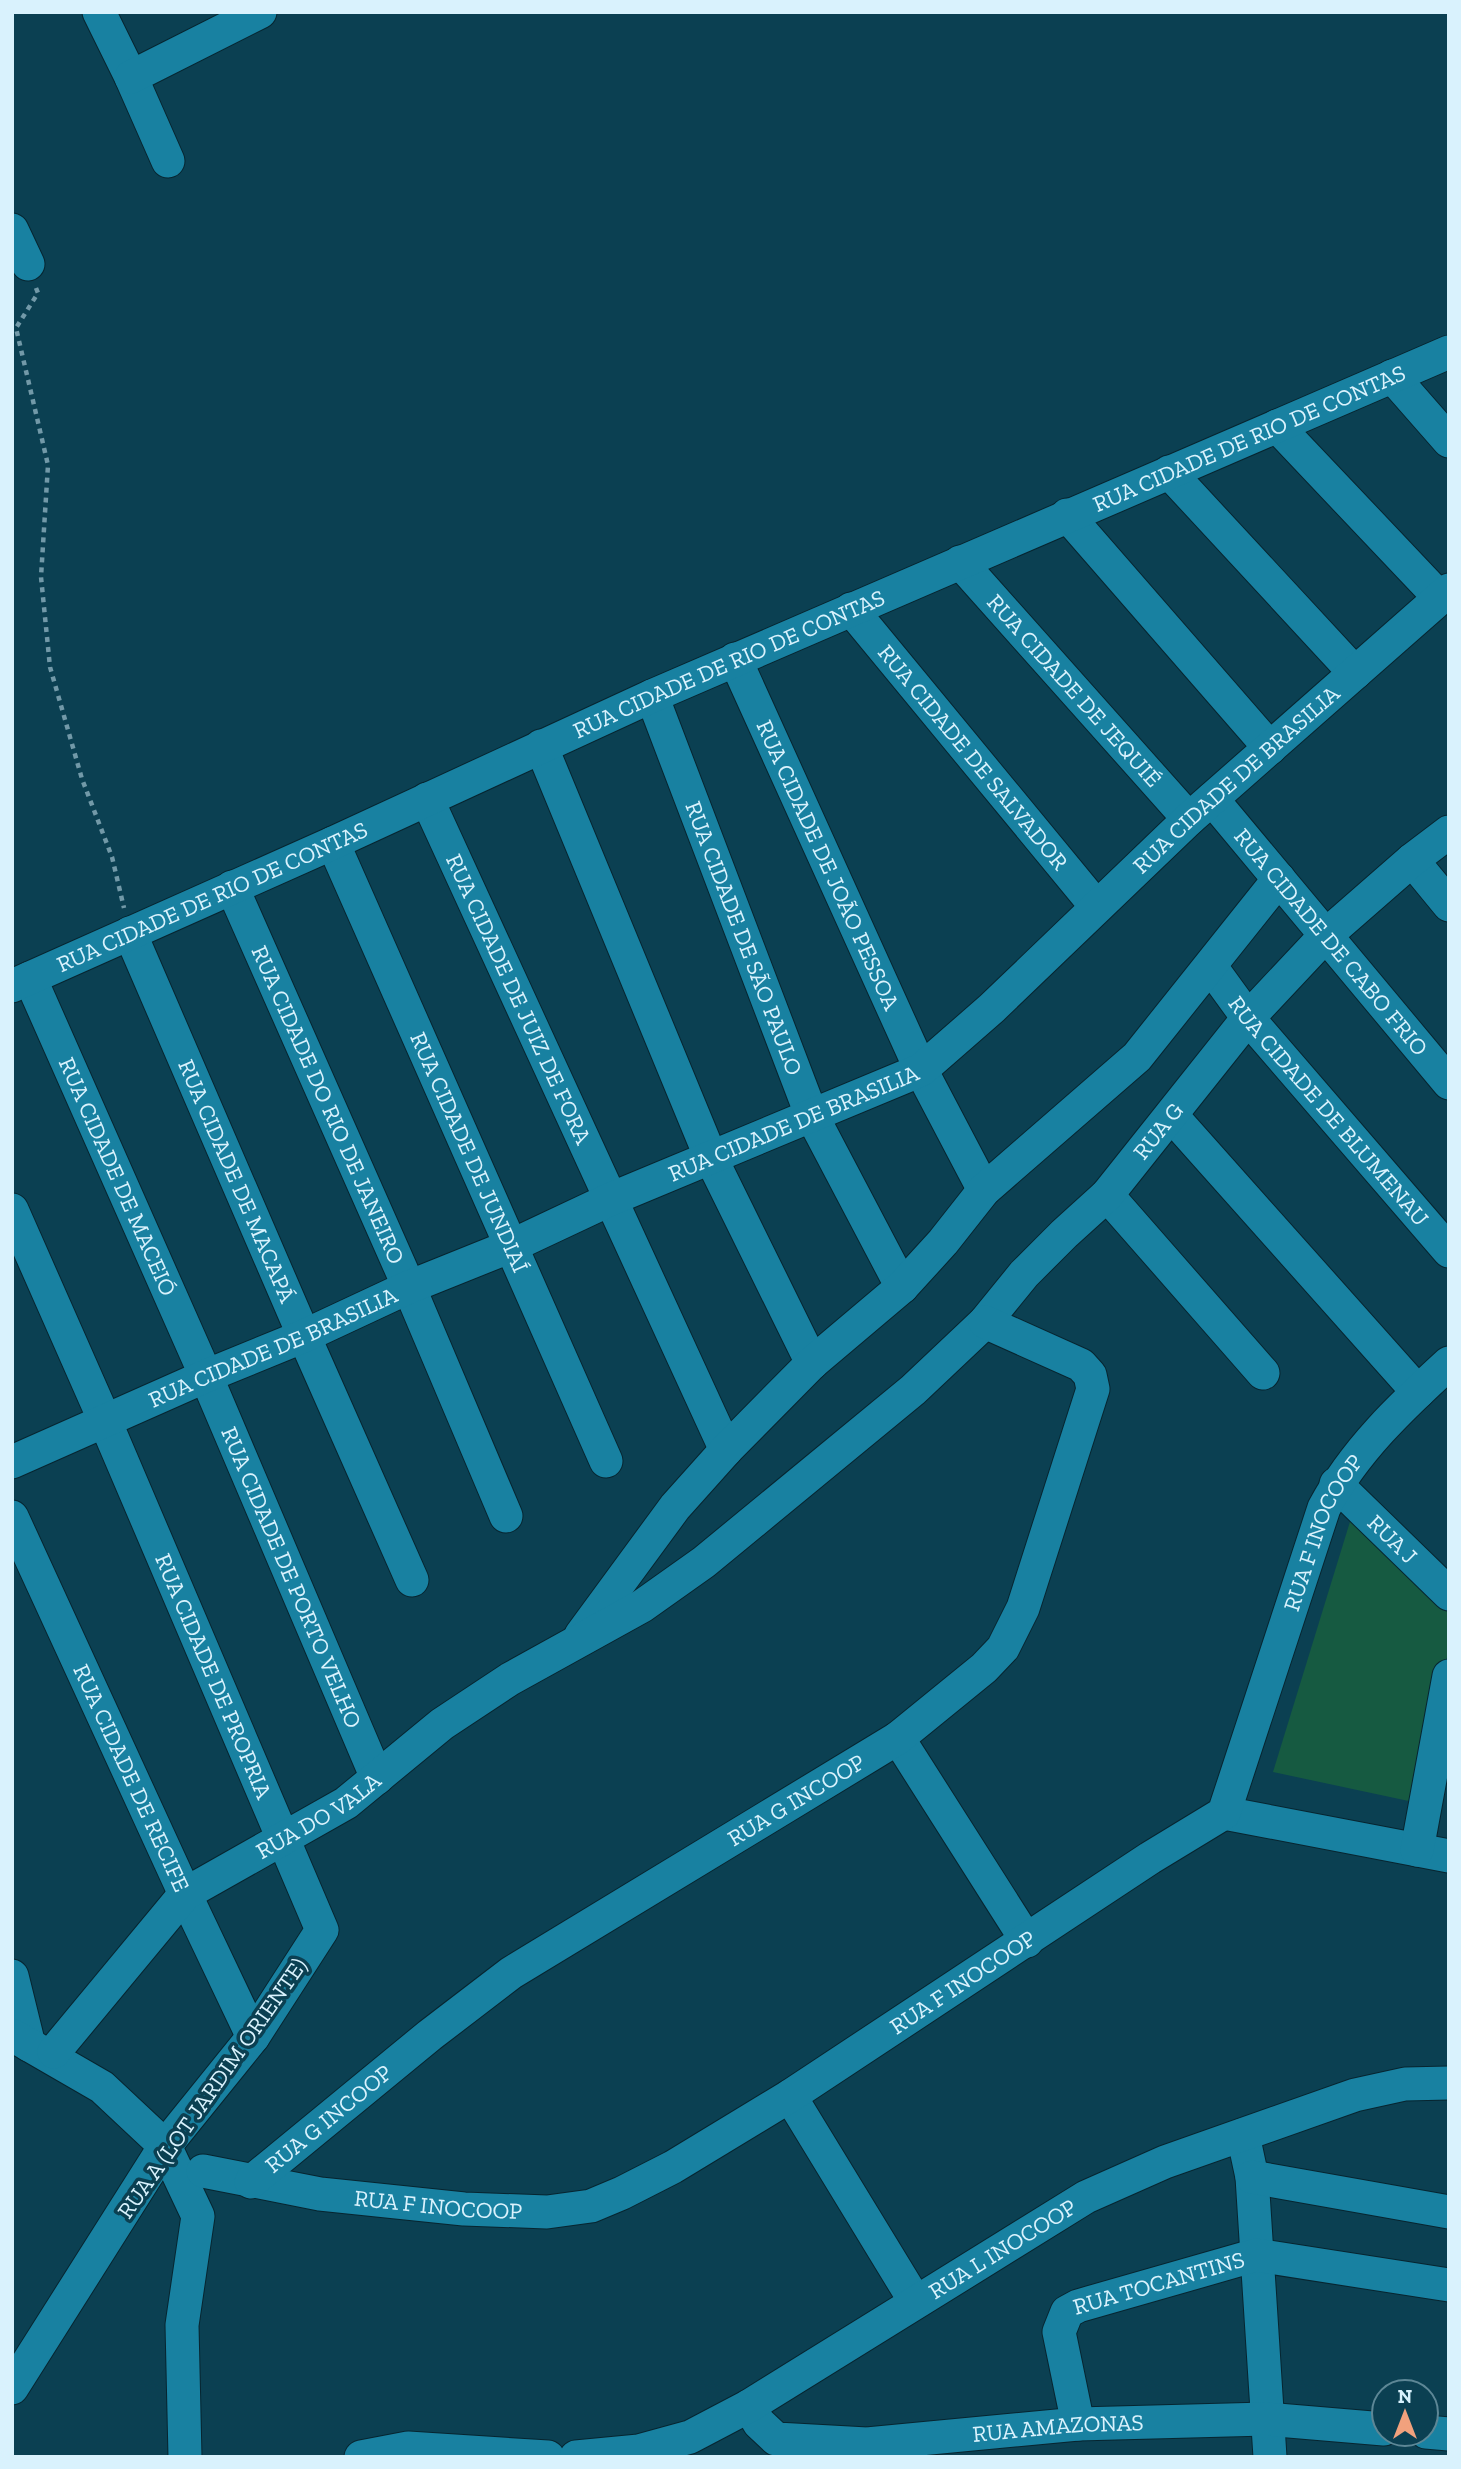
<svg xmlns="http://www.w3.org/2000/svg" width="1461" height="2469" font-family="'Zilla Slab',serif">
  <rect width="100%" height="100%" fill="#0b4052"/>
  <path fill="#165a41" d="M 1353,1512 L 1449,1597 L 1449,1647 L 1418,1803 L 1273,1772 Z"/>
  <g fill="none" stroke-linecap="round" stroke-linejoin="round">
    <defs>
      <g id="minor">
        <path d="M 99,12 L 131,77 L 168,161"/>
        <path d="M 131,77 L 260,12"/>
        <path d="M 12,230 L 28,264"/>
        <path d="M 1392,376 L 1449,441"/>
        <path d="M 1277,426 L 1440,598"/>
        <path d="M 1169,472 L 1355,673"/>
        <path d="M 1067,515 L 1270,748"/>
        <path id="s1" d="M 960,562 L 1189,819"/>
        <path id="s2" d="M 851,609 L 1096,906"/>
        <path id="s3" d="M 735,659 L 921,1070 L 984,1190"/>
        <path id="s4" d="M 652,696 L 811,1114 L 902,1287"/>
        <path d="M 541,746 L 711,1158 L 812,1363"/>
        <path id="s5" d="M 427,799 L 726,1450"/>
        <path id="s6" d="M 1212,799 L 1449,1083"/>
        <path id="s7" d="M 333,843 L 606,1461"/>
        <path d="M 1412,860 L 1449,905"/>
        <path id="s8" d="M 232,887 L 409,1287 L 506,1516"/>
        <path id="s9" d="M 130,933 L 304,1336 L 412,1580"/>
        <path id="s10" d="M 1211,967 L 1248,1018 L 1449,1251"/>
        <path id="s11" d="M 30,978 L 206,1376 L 377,1778"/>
        <path id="s12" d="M 12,986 L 333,843 L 652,696 L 1449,352"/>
        <path d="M 1172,1116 L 1418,1392"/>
        <path d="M 1107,1195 L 1263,1373"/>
        <path id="s13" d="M 12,1210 L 105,1421 L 322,1930 L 253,2037 L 165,2146 L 12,2388"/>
        <path id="s14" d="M 12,1462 L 206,1376 L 304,1336 L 409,1287 L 511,1246 L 611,1199 L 921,1070 L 992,1008 L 1189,819 L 1449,590"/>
        <path id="s15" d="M 1336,1484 L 1449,1594"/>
        <path id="s16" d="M 12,1517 L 185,1894 L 253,2037"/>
        <path d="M 581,1635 L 675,1507 L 726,1450 L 812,1363 L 902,1287 L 943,1242 L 984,1190 L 1137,1057 L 1279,879"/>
        <path d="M 898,1738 L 1027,1941"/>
        <path d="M 1224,1813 L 1449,1856"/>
        <path d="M 1417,1850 L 1449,1676"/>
        <path d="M 12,1976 L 29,2045"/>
        <path d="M 12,2035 L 102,2087 L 165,2146 L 198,2216 L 182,2325 L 185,2457"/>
        <path id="s17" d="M 54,2052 L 185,1894 L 346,1803 L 442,1724 L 510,1679 L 642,1606 L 704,1562 L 913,1390 L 985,1322 L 1024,1274 L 1064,1234 L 1107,1195 L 1248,1018 L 1325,936 L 1412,860 L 1449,832"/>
        <path d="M 790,2096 L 915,2301"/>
        <path d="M 1243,2135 L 1252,2177 L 1270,2457"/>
        <path id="s18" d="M 203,2171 L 320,2194 L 464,2209 L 547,2212 L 591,2206 L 622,2193 L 673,2167 L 790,2096 L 1150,1858 L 1224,1813 L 1324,1508 C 1354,1451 1402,1406 1449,1363"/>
        <path d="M 1252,2177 L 1449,2212"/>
        <path id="s19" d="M 251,2182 L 430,2035 L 511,1973 L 898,1738 L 984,1668 L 1003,1648 L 1023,1608 L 1093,1389 L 1090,1375 L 1081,1365 L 985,1322"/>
        <path id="s20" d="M 749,2406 L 759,2423 L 776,2439 L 867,2444 L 1078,2424 L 1266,2419 L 1384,2429"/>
        <path id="s21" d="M 1078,2424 L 1059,2332 L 1067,2312 L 1078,2306 L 1256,2255 L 1449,2285"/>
        <path d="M 1426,2432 L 1449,2434"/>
        <path d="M 361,2457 L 408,2448 L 548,2457"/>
        <path id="s22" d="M 576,2457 L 639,2451 L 690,2437 L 749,2406 L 1086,2197 L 1165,2162 L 1355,2095 L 1405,2084 L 1449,2083"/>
      </g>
    </defs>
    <use href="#minor" stroke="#072530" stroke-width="35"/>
    <path stroke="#7299a8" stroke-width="4.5" stroke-dasharray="5 5" stroke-linecap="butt" d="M 36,288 L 38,293 L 16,328 L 48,465 L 41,577 L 50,667 L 82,779 L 112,857 L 124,908"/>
    <use href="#minor" stroke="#1881a1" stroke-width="33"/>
  </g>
  <g text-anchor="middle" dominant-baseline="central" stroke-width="7" stroke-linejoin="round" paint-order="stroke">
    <g font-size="23" fill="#d9f2fd" stroke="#0b4052">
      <text stroke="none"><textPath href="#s12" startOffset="1353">RUA CIDADE DE RIO DE CONTAS</textPath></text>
      <text stroke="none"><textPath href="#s12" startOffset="786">RUA CIDADE DE RIO DE CONTAS</textPath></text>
      <text stroke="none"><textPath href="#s1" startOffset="172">RUA CIDADE DE JEQUIÉ</textPath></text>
      <text stroke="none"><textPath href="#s2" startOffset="192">RUA CIDADE DE SALVADOR</textPath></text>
      <text stroke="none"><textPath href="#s14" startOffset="1419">RUA CIDADE DE BRASILIA</textPath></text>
      <text stroke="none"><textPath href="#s3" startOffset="226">RUA CIDADE DE JOÃO PESSOA</textPath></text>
      <text stroke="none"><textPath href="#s12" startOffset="219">RUA CIDADE DE RIO DE CONTAS</textPath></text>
      <text stroke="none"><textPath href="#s4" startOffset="259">RUA CIDADE DE SÃO PAULO</textPath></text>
      <text stroke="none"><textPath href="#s6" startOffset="186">RUA CIDADE DE CABO FRIO</textPath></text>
      <text stroke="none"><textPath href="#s5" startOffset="220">RUA CIDADE DE JUIZ DE FORA</textPath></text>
      <text stroke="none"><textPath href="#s8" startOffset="238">RUA CIDADE DO RIO DE JANEIRO</textPath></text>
      <text stroke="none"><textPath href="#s10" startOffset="186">RUA CIDADE DE BLUMENAU</textPath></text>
      <text stroke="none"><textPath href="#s14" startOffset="852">RUA CIDADE DE BRASILIA</textPath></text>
      <text stroke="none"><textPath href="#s17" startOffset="1451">RUA G</textPath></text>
      <text stroke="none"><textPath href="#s7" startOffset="338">RUA CIDADE DE JUNDIAÍ</textPath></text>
      <text stroke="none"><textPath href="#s11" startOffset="217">RUA CIDADE DE MACEIÓ</textPath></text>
      <text stroke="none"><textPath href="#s9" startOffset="270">RUA CIDADE DE MACAPÁ</textPath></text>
      <text stroke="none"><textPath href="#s14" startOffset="285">RUA CIDADE DE BRASILIA</textPath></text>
      <text stroke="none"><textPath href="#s18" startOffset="1435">RUA F INOCOOP</textPath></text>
      <text stroke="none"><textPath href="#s15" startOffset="79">RUA J</textPath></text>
      <text stroke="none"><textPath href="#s11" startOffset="654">RUA CIDADE DE PORTO VELHO</textPath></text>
      <text stroke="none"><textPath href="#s13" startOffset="508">RUA CIDADE DE PROPRIA</textPath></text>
      <text stroke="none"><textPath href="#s16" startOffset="287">RUA CIDADE DE RECIFE</textPath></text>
      <text stroke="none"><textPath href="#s19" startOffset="667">RUA G INCOOP</textPath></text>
      <text stroke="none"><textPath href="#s17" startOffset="360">RUA DO VALA</textPath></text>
      <text stroke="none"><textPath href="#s18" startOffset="826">RUA F INOCOOP</textPath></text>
      <text transform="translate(212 2088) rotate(-55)">RUA A (LOT JARDIM ORIENTE)</text>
      <text stroke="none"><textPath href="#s19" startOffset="100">RUA G INCOOP</textPath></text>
      <text stroke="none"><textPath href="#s18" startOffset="238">RUA F INOCOOP</textPath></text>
      <text stroke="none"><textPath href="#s22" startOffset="481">RUA L INOCOOP</textPath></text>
      <text stroke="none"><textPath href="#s21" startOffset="212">RUA TOCANTINS</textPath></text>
      <text stroke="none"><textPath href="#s20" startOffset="326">RUA AMAZONAS</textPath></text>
    </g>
  </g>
  <rect width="1461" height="2469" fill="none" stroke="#d9f2fd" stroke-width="28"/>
  <g transform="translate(1405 2413)"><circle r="33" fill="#0b4052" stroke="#5d8796" stroke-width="2"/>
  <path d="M0-5L12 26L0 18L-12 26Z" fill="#f1a17d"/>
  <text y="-10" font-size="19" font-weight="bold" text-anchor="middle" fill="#d9f2fd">N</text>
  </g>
</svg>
